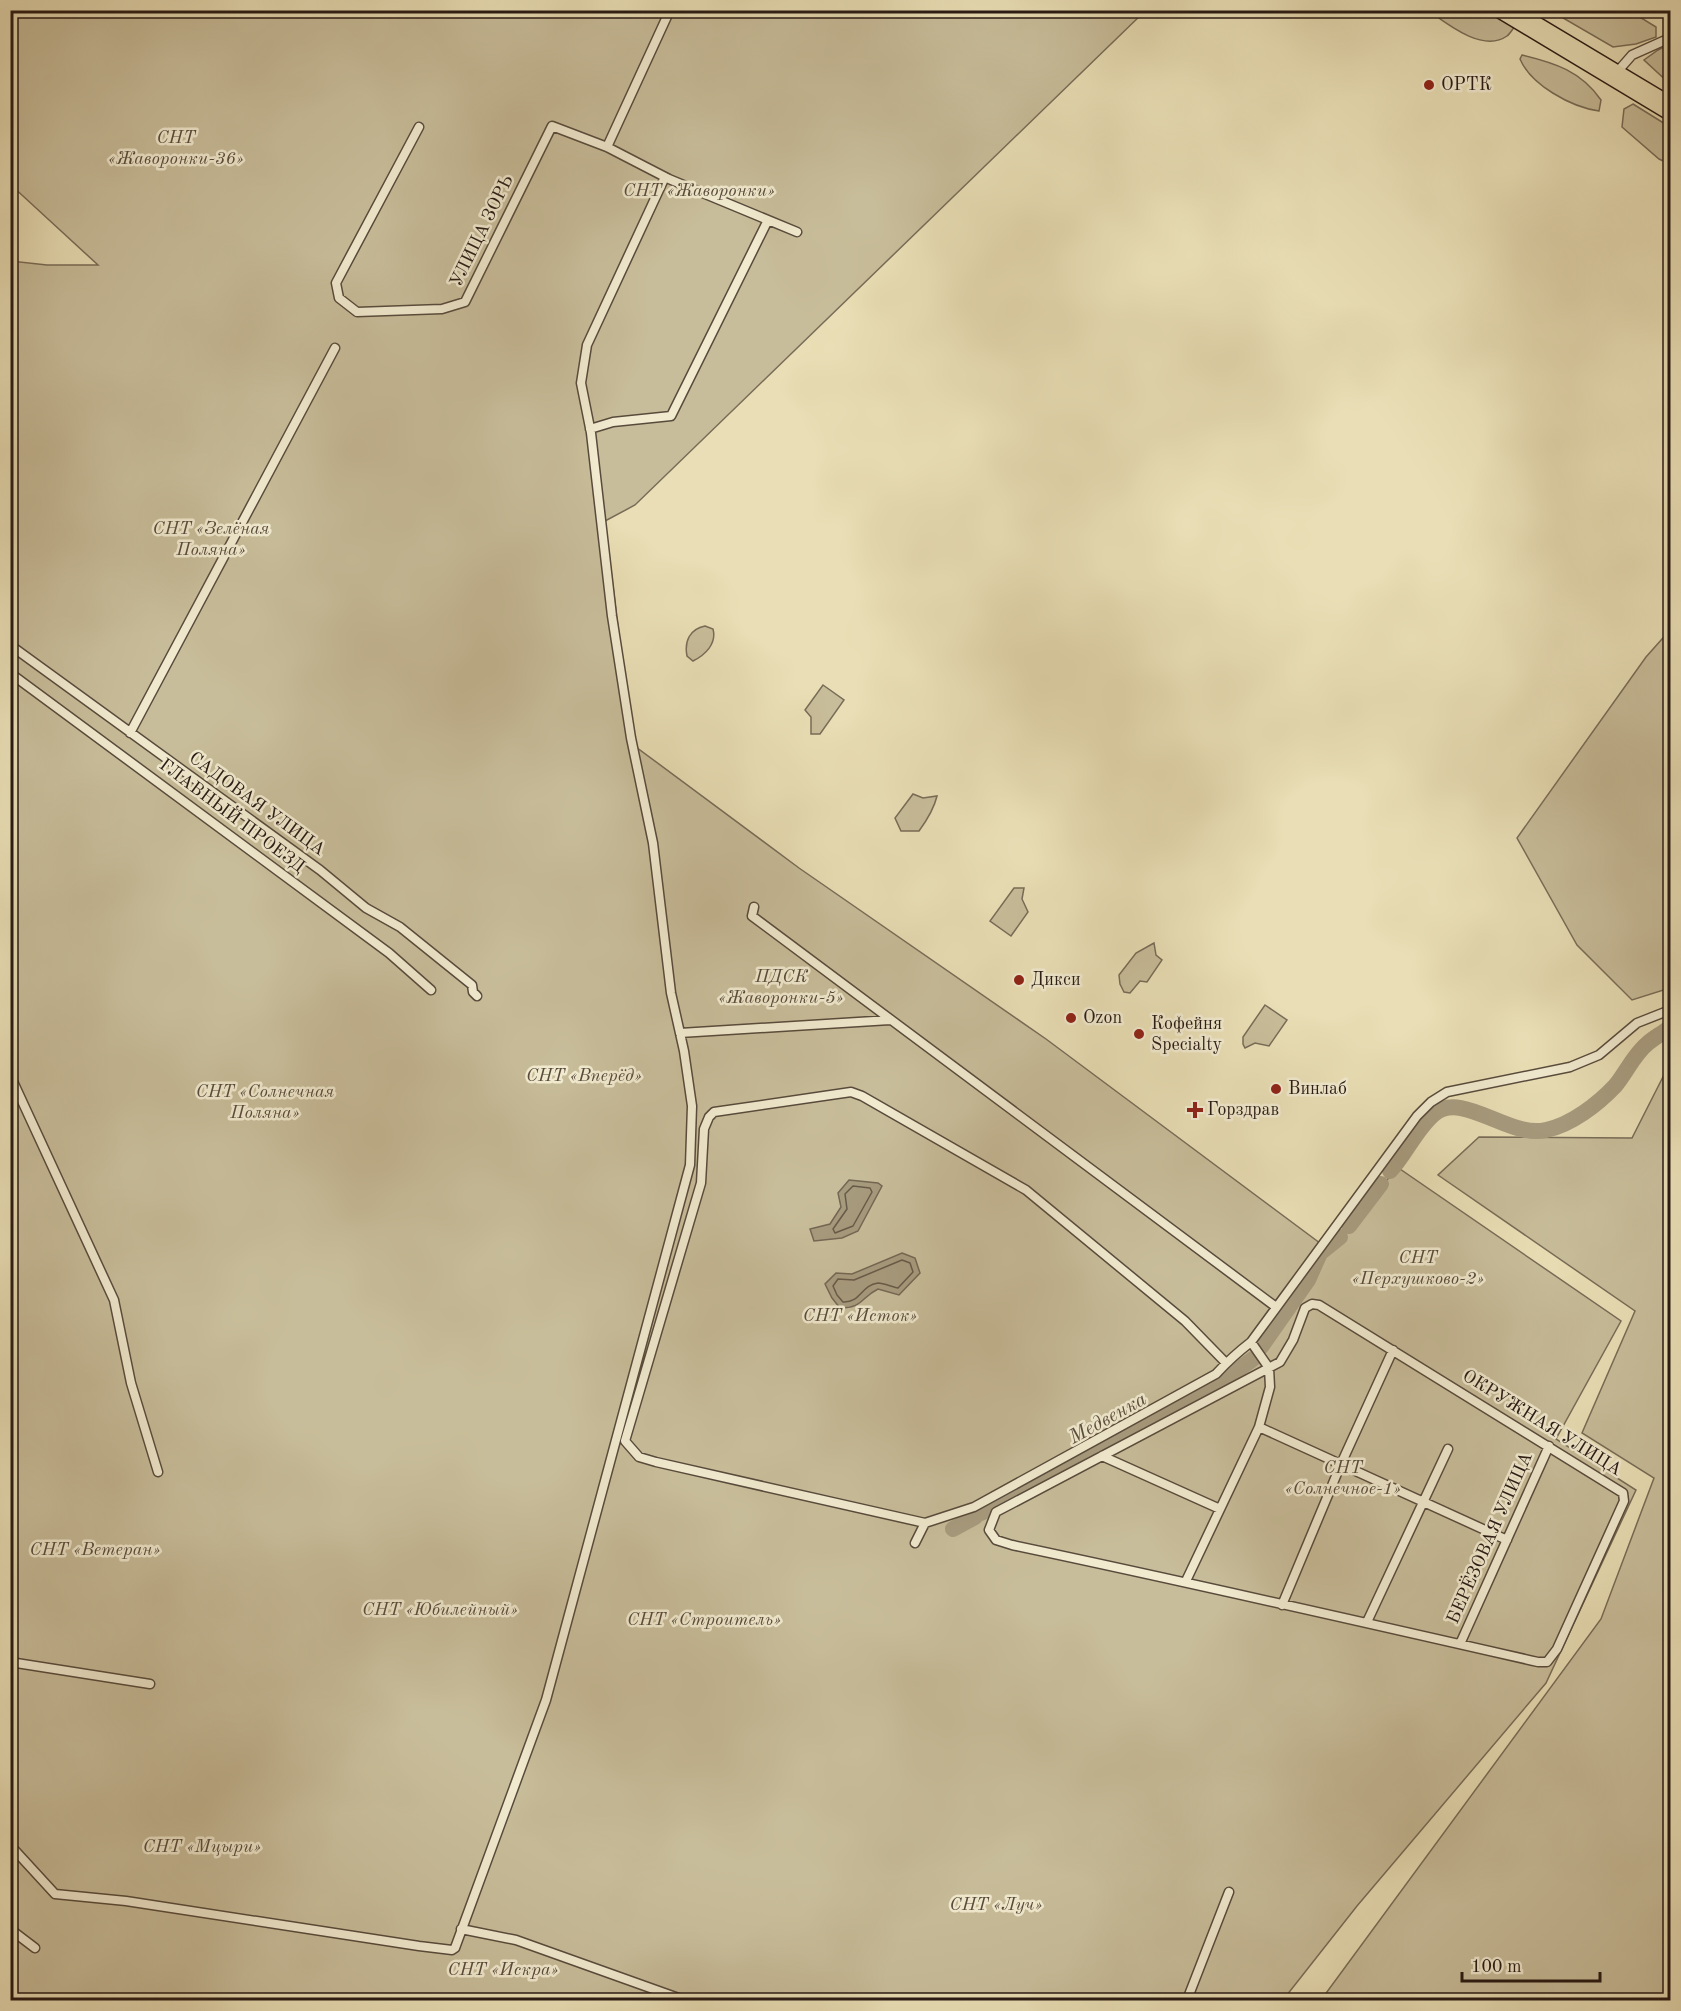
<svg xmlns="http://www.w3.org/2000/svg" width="1681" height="2011" font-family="'Old Standard TT',serif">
  <rect width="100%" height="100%" fill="#e9deb5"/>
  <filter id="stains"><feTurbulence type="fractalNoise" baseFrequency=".00333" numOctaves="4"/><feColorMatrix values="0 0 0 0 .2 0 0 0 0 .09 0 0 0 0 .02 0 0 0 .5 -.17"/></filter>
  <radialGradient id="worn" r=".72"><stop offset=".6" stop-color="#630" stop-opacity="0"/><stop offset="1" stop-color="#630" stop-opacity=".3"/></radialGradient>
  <path fill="#c8bd9a" stroke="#786c57" stroke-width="1.5" d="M 11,11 L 1145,11 L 635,505 L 605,521 L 626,693 L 636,747 L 799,868 L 1046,1039 L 1332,1252 L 1397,1167 L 1621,1321 L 1556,1439 L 1636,1490 L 1546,1683 L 1357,1906 L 1283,2000 L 11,2000 L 11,261 L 47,265 L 98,265 L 11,185 Z
    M 1429,11 L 1490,11 L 1516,25 C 1513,28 1510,34 1507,36 C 1483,53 1447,24 1429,11 Z
    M 1551,11 L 1630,11 L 1656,27 L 1656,37 L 1636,44 L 1613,47 Z
    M 1670,44 L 1670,84 L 1644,60 L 1658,50 Z
    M 1522,55 C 1555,63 1581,71 1601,100 L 1599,111 C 1571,107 1531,85 1520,59 Z
    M 1633,104 L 1670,127 L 1670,164 L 1659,159 L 1622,127 L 1624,109 Z
    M 705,626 L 713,629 C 717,644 705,655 693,661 L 687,656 C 684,641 690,629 705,626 Z
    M 1670,630 L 1670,988 L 1632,1000 L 1577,945 L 1517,838 L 1646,657 Z
    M 823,685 L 844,700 L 820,734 L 811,734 L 811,717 L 805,710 Z
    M 913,794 L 923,798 L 937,796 C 934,809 927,820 919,831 L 901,831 L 895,818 Z
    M 1014,888 L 1024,888 L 1022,899 L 1028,912 L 1011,936 L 990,921 Z
    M 1154,943 L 1156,955 L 1162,960 L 1147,982 L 1140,981 L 1130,993 L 1124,992 L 1120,984 L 1119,975 L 1136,953 Z
    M 1265,1005 L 1287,1020 L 1269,1046 L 1255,1043 L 1245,1048 L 1243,1044 L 1243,1037 Z
    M 1670,1063 L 1670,2000 L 1321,2000 L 1601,1619 L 1654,1478 L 1582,1433 L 1635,1311 L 1438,1175 L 1479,1137 L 1632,1138 Z"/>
  <path fill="#a79b7e" stroke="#746754" stroke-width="1.5" d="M 849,1180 L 878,1183 L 882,1186 L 858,1231 L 842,1238 L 814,1241 L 810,1229 L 830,1224 L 841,1207 L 838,1193 Z
    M 902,1253 L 915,1258 L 920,1273 L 899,1295 L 878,1289 C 860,1298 863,1308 840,1308 L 832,1298 L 825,1284 L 836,1273 L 852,1274 Z"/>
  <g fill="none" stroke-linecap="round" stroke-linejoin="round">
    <path stroke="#685a49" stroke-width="1.5" d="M 853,1186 L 870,1188 L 872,1192 L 853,1226 L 835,1233 L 833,1229 L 847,1209 L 845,1194 Z
      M 902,1260 L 910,1263 L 913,1272 L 898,1288 C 892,1287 884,1283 878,1283 C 861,1285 861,1303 843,1302 L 837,1295 L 833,1286 L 838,1279 L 854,1280 Z"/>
    <path stroke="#a79b7e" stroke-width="16" d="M 1390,1171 C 1406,1154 1416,1129 1434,1114 C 1462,1090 1510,1139 1546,1130 C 1571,1125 1598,1104 1615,1086 C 1626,1073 1634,1054 1648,1043 C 1655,1037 1663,1033 1670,1027
      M 1349,1226 L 1381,1184
      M 1261,1347 L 1308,1280 L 1320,1253 L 1340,1237
      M 981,1513 L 1222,1381 L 1253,1359
      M 953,1529 L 975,1517"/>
    <defs>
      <path id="minor" d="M 1618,71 L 1632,55 L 1670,38
        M 419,127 L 336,283 L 339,298 L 357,312 L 442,309 L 465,302 L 552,126 L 607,147 L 669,179 L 797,232
        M 607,147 L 670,10
        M 590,429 L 613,422 L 671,416 L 768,220
        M 10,645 L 320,870 L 366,908 L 400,927 L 472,985 L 473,992 L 477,996
        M 10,673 L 389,953 L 431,990
        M 130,733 L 335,348
        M 754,907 L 752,916 L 1276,1307
        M 680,1033 L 890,1020
        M 10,1075 L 114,1300 L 131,1383 L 158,1472
        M 1312,1304 L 1319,1305 L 1623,1493 L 1624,1501 L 1557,1649 L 1547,1662 L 1538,1662 C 1363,1622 1188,1582 1012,1545 L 996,1540 L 989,1530 L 996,1512 L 1280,1362 L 1293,1340 L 1305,1308 Z
        M 1226,1363 L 1185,1321 L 1026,1190 L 862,1096 L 851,1092 L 714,1112 L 709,1117 L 704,1129 L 701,1183 L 625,1441 L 639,1457 L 656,1462 L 925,1523 L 974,1507 L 1216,1374 C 1227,1362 1238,1352 1251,1342 L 1417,1116 L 1431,1102 L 1447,1092 L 1570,1067 L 1599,1055 L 1637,1023 L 1670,1010
        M 1259,1427 L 1507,1540
        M 1102,1456 L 1220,1509
        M 915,1543 L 925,1523
        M 1186,1581 L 1259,1427 L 1270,1387 L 1269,1368 L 1251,1342
        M 1282,1605 L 1341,1464 L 1393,1350
        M 1367,1622 L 1448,1449
        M 1460,1644 L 1549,1446
        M 10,1662 L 150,1684
        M 10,1845 L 55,1894 L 126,1901 L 419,1946 L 452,1950 L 455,1948 L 546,1700 L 690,1165 L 692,1106 L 684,1051 L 671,993 L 653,843 L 631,738 L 612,616 L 591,433 L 581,383 L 587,345 L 665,177
        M 10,1929 L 35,1948
        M 461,1929 L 516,1940 L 684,2000
        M 1187,2000 L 1229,1892"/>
      <path id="primary" d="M 1497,10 L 1670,114
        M 1515,10 L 1670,103"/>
    </defs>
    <use href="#minor" stroke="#584b3c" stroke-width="11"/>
    <use href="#primary" stroke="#281a14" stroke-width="15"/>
    <use href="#minor" stroke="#f1eacf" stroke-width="8"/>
    <use href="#primary" stroke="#e9deb5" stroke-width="12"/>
  </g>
  <g fill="#8f2418" stroke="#f1eacf" stroke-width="2">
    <circle cx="1429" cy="85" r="6"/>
    <circle cx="1019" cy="980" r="6"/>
    <circle cx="1071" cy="1018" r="6"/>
    <circle cx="1139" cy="1034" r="6"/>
    <circle cx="1276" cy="1089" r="6"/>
    <path d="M1192 1101h6v6h6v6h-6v6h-6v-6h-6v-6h6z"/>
  </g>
  <g text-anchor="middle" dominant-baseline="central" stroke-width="5" stroke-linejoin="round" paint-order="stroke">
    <g font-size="18" fill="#281a14" stroke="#f1eacf" text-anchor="start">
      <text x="1441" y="85">ОРТК</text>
      <text x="1031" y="980">Дикси</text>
      <text x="1083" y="1018">Ozon</text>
      <text x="1151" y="1024">Кофейня<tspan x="1151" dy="21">Specialty</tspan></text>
      <text x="1288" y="1089">Винлаб</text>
      <text x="1207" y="1110">Горздрав</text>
    </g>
    <g font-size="18" font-style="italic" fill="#584b3c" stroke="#f1eacf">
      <text x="176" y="138">СНТ<tspan x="176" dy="21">«Жаворонки-36»</tspan></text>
      <text x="699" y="191">СНТ «Жаворонки»</text>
      <text x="211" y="529">СНТ «Зелёная<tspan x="211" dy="21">Поляна»</tspan></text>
      <text x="781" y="977">ПДСК<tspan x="781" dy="21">«Жаворонки-5»</tspan></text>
      <text x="584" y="1076">СНТ «Вперёд»</text>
      <text x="265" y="1092">СНТ «Солнечная<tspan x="265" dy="21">Поляна»</tspan></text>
      <text x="1418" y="1258">СНТ<tspan x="1418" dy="21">«Перхушково-2»</tspan></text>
      <text x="860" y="1316">СНТ «Исток»</text>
      <text x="1343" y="1468">СНТ<tspan x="1343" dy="21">«Солнечное-1»</tspan></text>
      <text x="95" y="1550">СНТ «Ветеран»</text>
      <text x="440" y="1610">СНТ «Юбилейный»</text>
      <text x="704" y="1620">СНТ «Строитель»</text>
      <text x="202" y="1847">СНТ «Мцыри»</text>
      <text x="996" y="1905">СНТ «Луч»</text>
      <text x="503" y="1970">СНТ «Искра»</text>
    </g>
    <g font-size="18" fill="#281a14" stroke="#f1eacf">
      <text transform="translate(482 231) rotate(-64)">УЛИЦА ЗОРЬ</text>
      <text transform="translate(257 804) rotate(36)">САДОВАЯ УЛИЦА</text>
      <text transform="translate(232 816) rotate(37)">ГЛАВНЫЙ ПРОЕЗД</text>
      <text transform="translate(1542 1423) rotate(32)">ОКРУЖНАЯ УЛИЦА</text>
      <text transform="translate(1490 1538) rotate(-66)">БЕРЁЗОВАЯ УЛИЦА</text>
    </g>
    <g font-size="20" font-style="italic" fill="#5b4e3e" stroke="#f1eacf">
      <text transform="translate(1108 1419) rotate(-29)">Медвенка</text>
    </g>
  </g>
  <rect width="1681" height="2011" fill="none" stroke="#e9deb5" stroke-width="36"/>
  <rect x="12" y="12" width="1657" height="1987" fill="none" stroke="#281a14" stroke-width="3"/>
  <rect x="18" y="18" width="1645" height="1975" fill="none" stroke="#281a14" stroke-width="1.5"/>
  <path d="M1462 1972v9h138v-9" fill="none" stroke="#281a14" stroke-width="3"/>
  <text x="1471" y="1972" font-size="18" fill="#281a14" stroke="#f1eacf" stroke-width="4.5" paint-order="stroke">100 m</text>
  <rect width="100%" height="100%" filter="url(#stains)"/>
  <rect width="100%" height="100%" fill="url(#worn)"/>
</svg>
